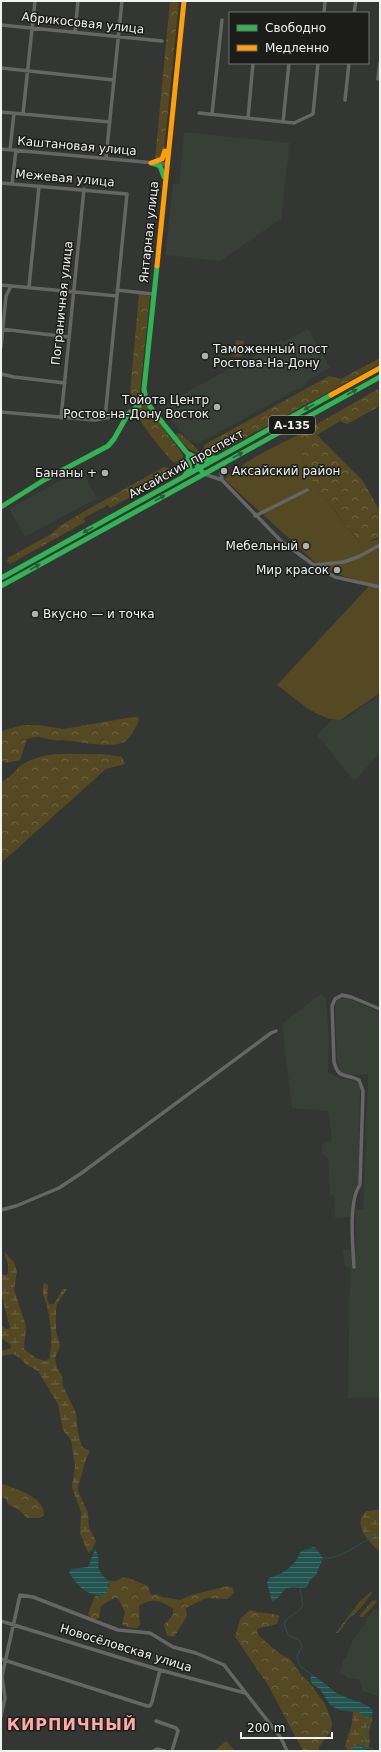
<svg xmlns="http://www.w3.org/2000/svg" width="381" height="1752" font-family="'DejaVu Sans',sans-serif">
  <defs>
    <pattern id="forest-crowns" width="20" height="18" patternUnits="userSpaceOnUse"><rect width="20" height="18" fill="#544923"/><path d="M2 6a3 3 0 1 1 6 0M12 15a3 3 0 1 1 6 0" fill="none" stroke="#6d6443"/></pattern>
    <pattern id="wetland-marsh" width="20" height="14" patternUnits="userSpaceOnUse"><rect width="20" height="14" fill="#544923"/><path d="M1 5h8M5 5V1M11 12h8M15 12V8" fill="none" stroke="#6d6443"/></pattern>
    <pattern id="water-rules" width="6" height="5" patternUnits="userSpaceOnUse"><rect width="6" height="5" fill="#225550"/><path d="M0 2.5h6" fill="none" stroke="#436e6a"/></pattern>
  </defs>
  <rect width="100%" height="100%" fill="#343633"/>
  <path fill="#373f36" d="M 184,132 L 290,143 L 281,219 L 220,261 L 165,255 L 173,184 L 179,184 Z
    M 308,329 L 330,368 L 307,381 L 307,384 L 198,444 L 191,440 L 189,441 L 160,407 L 282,340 L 283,342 Z
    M 81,469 L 97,498 L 25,537 L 9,509 Z
    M 380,695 L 380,753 L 354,781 L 317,735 L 331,720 L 343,720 Z
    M 322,993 L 326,999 L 329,1037 L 328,1072 L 339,1078 L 356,1081 L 360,1087 L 359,1180 L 352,1197 L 351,1217 L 335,1218 L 334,1196 L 330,1195 L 328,1158 L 322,1153 L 322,1145 L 332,1140 L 328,1111 L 292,1108 L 282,1024 Z
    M 341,996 L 348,998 L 380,1013 L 380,1398 L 348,1398 L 350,1268 L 345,1266 L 343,1250 L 356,1249 L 356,1210 L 363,1209 L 368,1074 L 354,1076 L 341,1074 L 337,1060 L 335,1009 L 337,999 Z
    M 374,1609 L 380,1610 L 380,1697 L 363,1691 L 359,1679 L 347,1678 L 347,1676 L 340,1675 L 343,1659 L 346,1658 L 352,1642 Z"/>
  <path fill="url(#forest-crowns)" d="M 170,1 L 179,1 L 163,160 L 155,160 Z
    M 139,294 L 150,296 L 140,391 L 142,400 L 182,453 L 184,461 L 173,462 C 157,444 133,417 130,393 Z
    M 380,358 L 380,364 L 210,457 L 204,454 L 204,445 L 329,376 L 341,379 Z
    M 380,388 L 380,406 L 347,424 L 340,421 L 317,435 L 362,480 L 380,511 L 380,537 L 361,544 L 313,483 L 294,437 Z
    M 180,433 L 200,452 L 197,453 L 189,449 L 175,435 Z
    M 164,467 L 172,469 L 173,474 L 110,508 L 108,505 L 84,518 L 85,522 L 10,564 L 7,561 L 8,558 L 51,534 L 60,526 L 85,511 Z
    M 133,717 L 137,717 L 139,719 C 137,726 130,739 124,742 C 110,749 77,741 62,740 C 59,740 56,741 53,740 C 41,738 39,735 27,739 L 20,760 L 6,763 L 1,760 L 1,731 L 24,725 L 38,725 L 63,729 Z
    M 102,754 L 122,757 L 125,764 L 106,769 L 1,863 L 1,782 C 12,778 15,768 25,763 C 47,750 78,755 102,754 Z
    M 3,1484 C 17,1490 45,1497 44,1515 L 40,1518 L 27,1518 L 18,1509 L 8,1504 L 5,1498 L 1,1496 L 1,1485 Z
    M 123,1577 L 131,1579 L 148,1586 L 151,1595 L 157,1594 L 162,1597 L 180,1600 L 191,1595 L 228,1586 L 233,1588 L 234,1593 L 227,1599 L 206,1598 L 186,1608 L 187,1616 L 174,1637 L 167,1636 L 164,1625 L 173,1615 L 173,1608 C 159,1601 153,1597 139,1606 L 140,1625 L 137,1628 L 127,1627 L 122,1624 L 125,1612 L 118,1598 L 112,1599 L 101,1606 L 99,1618 L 93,1620 L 88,1614 L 95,1596 L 103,1596 L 109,1586 L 109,1581 L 117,1581 Z
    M 372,1591 L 372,1593 C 365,1602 359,1612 350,1617 C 345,1621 343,1629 338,1633 L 336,1633 L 360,1601 Z
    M 376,1600 L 377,1602 L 363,1617 L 360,1617 L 359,1616 L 372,1601 Z
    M 250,1610 C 260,1614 270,1612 279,1616 L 277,1624 L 257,1629 L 258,1635 L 280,1654 L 290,1659 L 302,1676 L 309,1682 L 325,1704 L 332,1722 L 331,1731 L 318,1748 L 320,1751 L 303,1751 L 268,1685 L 235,1637 L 240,1619 Z"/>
  <path fill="url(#wetland-marsh)" d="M 4,1252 L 14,1262 L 17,1271 L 14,1289 L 26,1326 L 24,1349 L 36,1358 L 45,1361 L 49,1359 C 53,1344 51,1327 48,1311 C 47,1301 40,1294 44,1283 L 48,1285 L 47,1299 L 49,1304 L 54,1304 L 63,1289 L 67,1289 L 57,1304 L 56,1309 L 56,1331 L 60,1345 L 55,1359 L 57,1368 L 62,1376 L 63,1386 L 76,1413 L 78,1433 L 82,1447 L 90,1451 L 86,1459 L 78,1487 L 78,1491 L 88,1513 L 89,1528 L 96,1541 L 92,1550 L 88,1553 L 80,1533 L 81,1512 L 72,1487 L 75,1466 L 71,1440 L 63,1430 L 58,1404 L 38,1371 L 27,1365 L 17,1356 L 13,1354 L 1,1356 L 1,1351 L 10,1349 L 11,1345 L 1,1338 L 1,1325 L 6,1329 L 10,1328 L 1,1293 L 1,1273 L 6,1276 L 8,1273 L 8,1264 Z
    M 380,1510 L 380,1552 C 372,1544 358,1532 361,1519 C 362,1516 365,1513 366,1511 Z
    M 353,1711 L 360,1712 L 371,1717 L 372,1716 C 373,1722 370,1726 369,1732 C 369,1738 371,1744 368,1749 L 363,1748 L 359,1744 L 356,1745 L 351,1750 L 348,1751 L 345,1746 L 352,1723 Z"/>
  <path fill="#544923" d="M 236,340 L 244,341 L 242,357 L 233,356 Z
    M 294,437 L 313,483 L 360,543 L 380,539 L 380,693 L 340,720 C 317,720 295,698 277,685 L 369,586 L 365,583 L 337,574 L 317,564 L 224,479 C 245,461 269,449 294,437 Z
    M 226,1741 L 235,1751 L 214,1751 Z"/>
  <path fill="url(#water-rules)" d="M 314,1547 L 319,1552 L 323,1558 L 316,1575 L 310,1580 L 307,1587 C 300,1589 294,1586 287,1588 C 281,1591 280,1599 272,1601 L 267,1583 L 269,1578 C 285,1573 294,1567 301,1551 Z
    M 95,1549 C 104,1562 90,1567 109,1581 L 107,1593 L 103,1596 C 86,1595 77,1586 69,1572 L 71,1569 L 88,1567 Z
    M 312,1675 C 322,1680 329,1688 338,1694 C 350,1700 363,1701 373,1710 L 372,1716 L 367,1718 L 359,1712 L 339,1710 L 330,1705 L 320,1689 L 313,1685 L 310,1680 Z
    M 359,1744 L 363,1748 L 366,1749 L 365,1751 L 350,1751 L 356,1745 Z"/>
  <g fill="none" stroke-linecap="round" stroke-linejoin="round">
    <path stroke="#225550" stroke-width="1" d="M 323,1558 C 344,1560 360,1540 380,1534
      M 300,1589 L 303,1605 C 298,1614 289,1615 284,1623 L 288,1635 L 298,1639 L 302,1646 L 297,1657 L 300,1666 L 312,1675
      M 369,1718 L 363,1748 L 373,1749"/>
    <path stroke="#656665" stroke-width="3.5" d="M 324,13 L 325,1
      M 354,13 L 356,1
      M 1,25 L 162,41
      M 75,32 L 78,1
      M 1,68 L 114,80
      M 378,79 L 380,63
      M 345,100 L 349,63
      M 1,112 L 110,122
      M 199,113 L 294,123 L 313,114 L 318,63
      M 23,114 L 35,1
      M 212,114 L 222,20
      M 248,118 L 253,63
      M 283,122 L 289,63
      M 1,149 L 166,164
      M 10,150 L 14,113
      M 106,158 L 122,1
      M 1,183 L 127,194 L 105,418
      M 12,184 L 16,150
      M 1,285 L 117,296
      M 29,287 L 39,187
      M 117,290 L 153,294
      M 1,329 L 69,337
      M 1,347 L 6,296 L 11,286
      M 1,374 L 14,377 L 65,383
      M 1,412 L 95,420 L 127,414
      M 61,418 L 84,189
      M 204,474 L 222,480 L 281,541 L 314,565 L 335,577 L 380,587
      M 222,480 L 221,472 L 224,464
      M 255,516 L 307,490
      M 315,565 L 344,562 L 360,556 L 380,545
      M 1,1210 L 16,1206 L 59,1188 L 83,1172 L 271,1033 L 276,1031
      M 354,1267 C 353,1248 348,1200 360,1185 L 363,1091 L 359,1080 C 345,1073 339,1080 334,1062 L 332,1006 L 335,999 L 342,995 L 351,997 L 380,1009
      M 1,1621 L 160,1670 L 245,1693
      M 1,1659 L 147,1706 L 150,1706 L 152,1702 L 160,1670
      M 1,1716 L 5,1698 L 2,1676 L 20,1595 L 33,1597 L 118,1630 L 150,1633 L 173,1647 L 196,1653 L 224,1665 L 281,1738 L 287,1751
      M 156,1721 L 176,1728 L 178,1731 L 172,1751
      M 153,1751 L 157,1749 L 165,1751"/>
    <path stroke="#30b455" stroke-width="5" d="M 152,163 L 160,166 L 164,177
      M 157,266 L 144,389 L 146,400 L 153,411 L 204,474
      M 189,454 L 201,460 L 215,458
      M 185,475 L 190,469 L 188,457
      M 1,507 L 44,480 L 108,446 L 114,439 L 128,414 L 146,400
      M 1,578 L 331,395
      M 1,586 L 380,377"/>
    <path stroke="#ff9f0a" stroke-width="5" d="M 151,163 L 162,159 L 165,151
      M 157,266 L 184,1
      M 331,395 L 380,368"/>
  </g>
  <defs><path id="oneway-solid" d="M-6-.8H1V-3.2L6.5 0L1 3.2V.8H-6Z"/></defs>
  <g fill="#256135">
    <use href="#oneway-solid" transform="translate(352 392) rotate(-29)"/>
    <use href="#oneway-solid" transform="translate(309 407) rotate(151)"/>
    <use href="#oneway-solid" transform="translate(238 455) rotate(-29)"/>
    <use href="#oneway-solid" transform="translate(160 498) rotate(-29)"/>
    <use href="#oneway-solid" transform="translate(88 530) rotate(151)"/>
    <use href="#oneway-solid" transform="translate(35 567) rotate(-29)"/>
  </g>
  <g fill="#afb1ae" stroke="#1c1d1b" stroke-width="1.5">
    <circle cx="205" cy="356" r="4"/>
    <circle cx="217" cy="407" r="4"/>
    <circle cx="224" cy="471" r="4"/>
    <circle cx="105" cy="473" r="4"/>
    <circle cx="306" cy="546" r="4"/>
    <circle cx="337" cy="570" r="4"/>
    <circle cx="35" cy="614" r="4"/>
  </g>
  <g text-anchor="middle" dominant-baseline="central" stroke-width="3" stroke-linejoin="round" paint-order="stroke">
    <rect fill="#1c1d1b" stroke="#b1b3b0" stroke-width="1" x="269" y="416" width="46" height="18" rx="3"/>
    <g font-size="11" font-weight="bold" fill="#f1f3f0">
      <text x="292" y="425">А-135</text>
    </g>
    <g font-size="12" fill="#f1f3f0" stroke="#1c1d1b">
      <text transform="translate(83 23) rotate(6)">Абрикосовая улица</text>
      <text transform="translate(77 146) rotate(5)">Каштановая улица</text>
      <text transform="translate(65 178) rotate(5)">Межевая улица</text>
      <text transform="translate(149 232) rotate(-84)">Янтарная улица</text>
      <text transform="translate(62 303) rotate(-84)">Пограничная улица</text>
      <text transform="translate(186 464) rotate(-29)">Аксайский проспект</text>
      <text transform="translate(126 1648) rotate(17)">Новосёловская улица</text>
    </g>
    <g font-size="12" fill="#f1f3f0" stroke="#1c1d1b" text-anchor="end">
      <text x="213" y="349" text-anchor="start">Таможенный пост<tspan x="213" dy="14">Ростова-На-Дону</tspan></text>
      <text x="209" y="400">Тойота Центр<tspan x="209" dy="14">Ростов-на-Дону Восток</tspan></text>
      <text x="232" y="471" text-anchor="start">Аксайский район</text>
      <text x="97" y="473">Бананы +</text>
      <text x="298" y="546">Мебельный</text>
      <text x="329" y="570">Мир красок</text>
      <text x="43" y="614" text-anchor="start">Вкусно — и точка</text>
    </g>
    <g font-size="16" font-weight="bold" letter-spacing="1" fill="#ffaaa6" stroke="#1c1d1b">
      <text x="72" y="1724">КИРПИЧНЫЙ</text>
    </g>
  </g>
  <rect width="381" height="1752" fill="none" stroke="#f1f3f0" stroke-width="4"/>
  <rect x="229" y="12" width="140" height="52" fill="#1c1d1b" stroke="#717370"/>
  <rect x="237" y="25" width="20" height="6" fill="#30b455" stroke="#717370"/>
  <text x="265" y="32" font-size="12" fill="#f1f3f0">Свободно</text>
  <rect x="237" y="45" width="20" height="6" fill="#ff9f0a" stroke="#717370"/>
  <text x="265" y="52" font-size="12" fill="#f1f3f0">Медленно</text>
  <path d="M241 1732v6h91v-6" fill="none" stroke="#f1f3f0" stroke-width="2"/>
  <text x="247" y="1732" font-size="12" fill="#f1f3f0" stroke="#1c1d1b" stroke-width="3" paint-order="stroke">200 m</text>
</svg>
